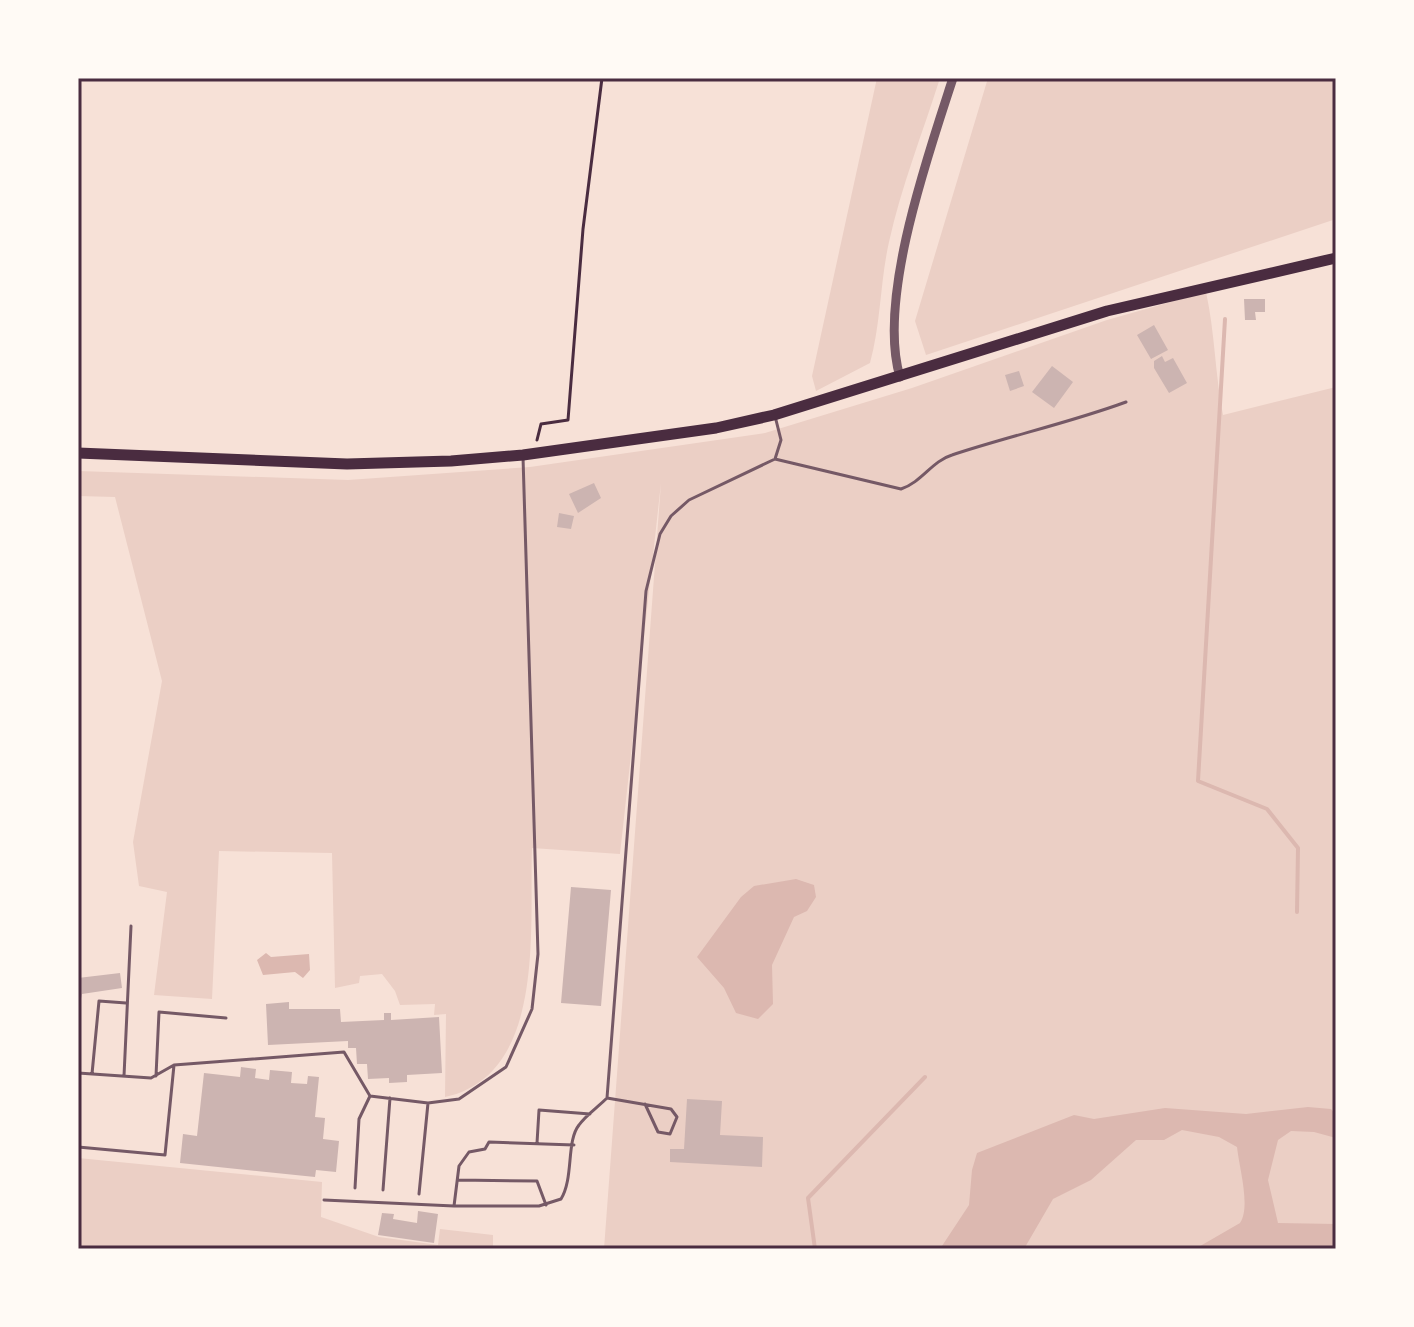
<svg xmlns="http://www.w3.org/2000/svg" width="1414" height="1327" font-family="'Roboto Condensed',sans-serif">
  <rect width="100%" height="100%" fill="#f7e1d7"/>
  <path fill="#ebcfc5" d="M 877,78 L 940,78 C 923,132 901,187 889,242 C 880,282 881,323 870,363 L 816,391 L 812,376 Z
    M 988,78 L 1336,78 L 1336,219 L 926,355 L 915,321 Z
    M 1206,292 C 1215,333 1215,374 1223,415 L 1336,387 L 1336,1249 L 604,1249 L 661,483 L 620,854 L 532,848 C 529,927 547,1075 445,1097 L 446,1014 L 434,1015 L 435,1004 L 400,1005 L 395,991 L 382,974 L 360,976 L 359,983 L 335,988 L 332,853 L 219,851 L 212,999 L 154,995 L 167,892 L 139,886 L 133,842 L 162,681 L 115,497 L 78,496 L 78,471 L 348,480 L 530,467 L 765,433 L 912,388 L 1107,320 Z
    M 78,1158 L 322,1182 L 321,1217 L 379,1237 L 438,1245 L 440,1229 L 493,1235 L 493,1249 L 78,1249 Z"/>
  <path fill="#dcb8b0" d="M 796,879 L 814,885 L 816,897 L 807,911 L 794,917 L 772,965 L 773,1004 L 758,1019 L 736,1013 L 724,988 L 697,957 L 741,897 L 754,886 Z
    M 266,953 L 271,957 L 309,954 L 310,970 L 303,978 L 295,972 L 263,975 L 257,960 Z
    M 1308,1107 L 1331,1109 L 1336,1115 L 1336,1138 L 1314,1132 L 1291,1131 L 1278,1140 L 1268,1180 L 1278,1223 L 1336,1224 L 1336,1249 L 1195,1249 L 1240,1223 C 1251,1207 1239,1167 1237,1147 L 1219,1137 L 1182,1130 L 1164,1140 L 1136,1140 L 1091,1180 L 1053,1199 L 1024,1249 L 940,1249 L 969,1205 L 972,1170 L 977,1153 L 1074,1115 L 1094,1119 L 1165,1108 L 1246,1114 Z"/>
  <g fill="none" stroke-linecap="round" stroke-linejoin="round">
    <path stroke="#dcb8b0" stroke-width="4" d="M 1225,319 L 1198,781 L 1267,809 L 1298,848 L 1297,912
      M 815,1249 L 808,1198 L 925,1077"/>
  </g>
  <path fill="#ccb4b1" d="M 1244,299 L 1265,299 L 1265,312 L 1255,312 L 1256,320 L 1245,320 Z
    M 1154,325 L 1168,350 L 1151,359 L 1137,335 Z
    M 1162,356 L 1165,362 L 1173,358 L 1187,383 L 1169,393 L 1154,368 L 1154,361 Z
    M 1052,366 L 1073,382 L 1054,408 L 1032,392 Z
    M 1019,371 L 1024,386 L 1010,391 L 1005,375 Z
    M 594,483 L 601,498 L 578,513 L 569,494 Z
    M 559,513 L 574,516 L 571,529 L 557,527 Z
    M 571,887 L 611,890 L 601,1006 L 561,1003 Z
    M 120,973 L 122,988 L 82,994 L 78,1013 L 78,978 Z
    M 289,1002 L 289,1009 L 340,1009 L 341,1022 L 384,1020 L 384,1013 L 391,1013 L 391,1020 L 439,1017 L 442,1073 L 407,1075 L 407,1082 L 389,1083 L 389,1078 L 368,1079 L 367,1064 L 357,1064 L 356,1048 L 348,1048 L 348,1041 L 268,1045 L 266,1004 Z
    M 241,1067 L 256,1069 L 255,1078 L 269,1080 L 270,1070 L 292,1072 L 291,1083 L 307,1084 L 308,1076 L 319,1077 L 315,1117 L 325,1118 L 323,1139 L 339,1141 L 336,1172 L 316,1170 L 315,1177 L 180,1163 L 183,1134 L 197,1136 L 204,1073 L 240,1077 Z
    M 687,1099 L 722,1101 L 720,1135 L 763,1137 L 762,1167 L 670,1162 L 670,1149 L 684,1149 Z
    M 418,1211 L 438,1214 L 434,1243 L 378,1235 L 382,1213 L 394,1214 L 393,1219 L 417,1223 Z"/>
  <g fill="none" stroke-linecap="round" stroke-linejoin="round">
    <path stroke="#4a2c40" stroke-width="3" d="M 537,440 L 541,424 L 568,420 L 583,229 L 602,78"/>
    <path stroke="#755966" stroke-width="3" d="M 775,416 L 781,440 L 775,459
      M 78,1073 L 151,1078 L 174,1065 L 344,1052 L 370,1096 L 428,1103 L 459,1099 L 506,1067 L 532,1009 L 538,954 L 523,457
      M 92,1074 L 99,1001 L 126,1003
      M 124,1076 L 131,926
      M 156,1076 L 159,1012 L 226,1018
      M 607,1098 L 671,1109 L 677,1117 L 670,1134 L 658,1132 L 645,1104
      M 537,1143 L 539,1110 L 590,1114
      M 574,1145 L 489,1142 L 485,1149 L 469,1152 L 459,1166 L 454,1206 L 539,1206 L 561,1199 C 574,1178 566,1141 579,1125 C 586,1115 598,1107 607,1098 L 646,591 L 660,534 L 671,516 L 689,500 L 775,459 L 901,489 C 922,482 932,461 952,455 C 1009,436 1069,423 1126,402
      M 78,1147 L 165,1155 L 174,1065
      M 458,1180 L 537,1181 L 546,1205
      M 355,1188 L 359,1119 L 370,1096
      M 383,1190 L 390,1098
      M 419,1194 L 428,1103
      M 324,1200 L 454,1206"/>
    <path stroke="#755966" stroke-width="9" d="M 900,377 C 877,300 928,155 953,78"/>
    <path stroke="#4a2c40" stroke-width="11" d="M 78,453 L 347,464 L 451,461 L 523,455 L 716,428 L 774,415 L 1107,311 L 1336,258"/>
  </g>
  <rect width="1414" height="1327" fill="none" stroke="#fffaf5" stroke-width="160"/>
  <rect x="80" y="80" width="1254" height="1167" fill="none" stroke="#4a2c40" stroke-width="3"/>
</svg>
